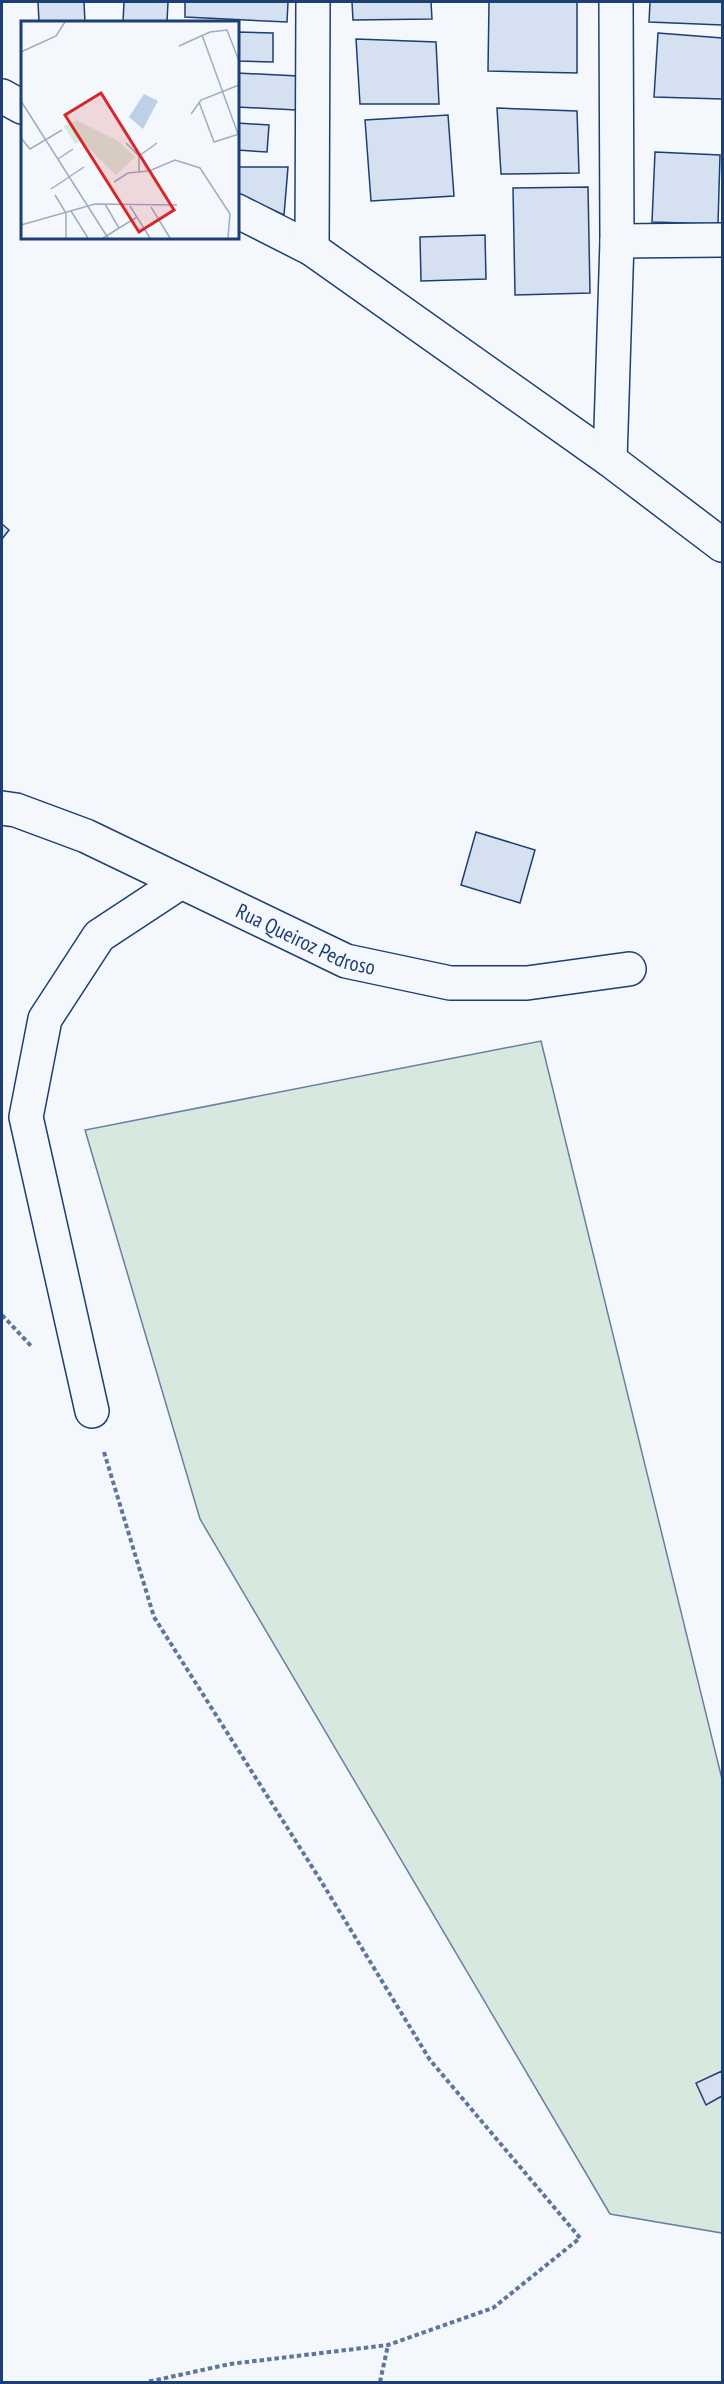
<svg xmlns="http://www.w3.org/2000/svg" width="724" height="2384" font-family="'PT Sans Narrow',sans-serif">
  <rect width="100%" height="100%" fill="#f4f7fb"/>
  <path fill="#d7e8df" stroke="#687fa3" stroke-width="1.5" d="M 541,1041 L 722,1779 L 722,2233 L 610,2214 L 200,1519 L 85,1130 Z"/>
  <path fill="#d5e0f0" stroke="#1d3f73" stroke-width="1.5" d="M 38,2 L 84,2 L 85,22 L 39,22 Z
    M 124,2 L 168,2 L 167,22 L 123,22 Z
    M 185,2 L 288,2 L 287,22 L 185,17 Z
    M 352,2 L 431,2 L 432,19 L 353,20 Z
    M 489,2 L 577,2 L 577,73 L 488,71 Z
    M 650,2 L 722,2 L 722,25 L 649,22 Z
    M 237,32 L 273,33 L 273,62 L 237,61 Z
    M 658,33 L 722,38 L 722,99 L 654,97 Z
    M 356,39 L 436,42 L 439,104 L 360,104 Z
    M 237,73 L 298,76 L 296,110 L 237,107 Z
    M 497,108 L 577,111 L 579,173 L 501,174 Z
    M 448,115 L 454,196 L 371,201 L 365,120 Z
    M 237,123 L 269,125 L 267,152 L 237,150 Z
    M 655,152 L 720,155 L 718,224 L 652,222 Z
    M 237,167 L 288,167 L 284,215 L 237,193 Z
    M 588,187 L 590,293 L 515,295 L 513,188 Z
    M 485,235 L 486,279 L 421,281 L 420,237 Z
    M 2,524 L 9,530 L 2,539 Z
    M 476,832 L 535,850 L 520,903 L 461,885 Z
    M 722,2071 L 722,2096 L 706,2105 L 696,2083 Z"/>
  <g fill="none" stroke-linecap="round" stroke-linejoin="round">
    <defs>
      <g id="minor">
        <path d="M 2,96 L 22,107"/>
        <path d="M 237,211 L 312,249 L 610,460 L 722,545"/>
        <path d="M 617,241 L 722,240"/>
        <path d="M 312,249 L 313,2"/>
        <path d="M 610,460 L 617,241 L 616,2"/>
        <path id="s1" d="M 2,808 L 16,810 L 86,836 L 346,961 L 450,983 L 527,983 L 629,969"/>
        <path d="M 92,1411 L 26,1117 L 45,1019 L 99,936 L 181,882"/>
      </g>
    </defs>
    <use href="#minor" stroke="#1d3f73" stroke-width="36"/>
    <path stroke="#5e769c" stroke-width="4" stroke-dasharray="4.5 3" stroke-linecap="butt" d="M 2,1315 L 32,1347
      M 104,1452 L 154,1617 L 321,1881 L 430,2060 L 580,2238 L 493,2308 L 388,2345 L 230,2364 L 147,2382
      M 380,2382 L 388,2345"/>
    <use href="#minor" stroke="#f4f7fb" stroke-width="33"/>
  </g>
  <g text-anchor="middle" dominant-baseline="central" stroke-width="4.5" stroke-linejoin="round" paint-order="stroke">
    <g font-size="21" fill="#1d3f73" stroke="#f4f7fb">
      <text stroke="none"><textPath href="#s1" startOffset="332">Rua Queiroz Pedroso</textPath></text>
    </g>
  </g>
  <g transform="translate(21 21)">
    <rect width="218" height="218" fill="#f4f7fb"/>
    <path d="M 55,99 L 97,120 L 114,136 L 95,154 L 60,120 L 54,123 L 43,105 Z" fill="#d7e8df"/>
    <path d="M 123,73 L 137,80 L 122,108 L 108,96 Z" fill="#bed0e5"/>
    <path fill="none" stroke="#9eadc5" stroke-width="1.5" d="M 181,14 L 217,113M 158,25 L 189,11 L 206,9 L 218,40M 0,31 L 35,15 L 44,1M 0,80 L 87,217M 178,81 L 193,121 L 218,113M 170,93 L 180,79 L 218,64M 0,117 L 9,128 L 41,109M 105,122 L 118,135 L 118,151M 118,135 L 136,122M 37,138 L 52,128M 93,161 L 107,152 L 128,150 L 154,139 L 179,147 L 209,193 L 207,217M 30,168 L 63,146M 34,174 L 45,192 L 45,217M 84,183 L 98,207M 109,185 L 129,217M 130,186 L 149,217M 50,190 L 67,217M 0,204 L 74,183 L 156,184M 82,217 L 116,196"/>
    <path fill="#d62828" fill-opacity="0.15" stroke="#d62828" stroke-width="3" d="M 80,72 L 153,189 L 118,211 L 44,94 Z"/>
    <rect width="218" height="218" fill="none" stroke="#1d3f73" stroke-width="3"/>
  </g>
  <rect width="724" height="2384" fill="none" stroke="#1d3f73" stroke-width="6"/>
</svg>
